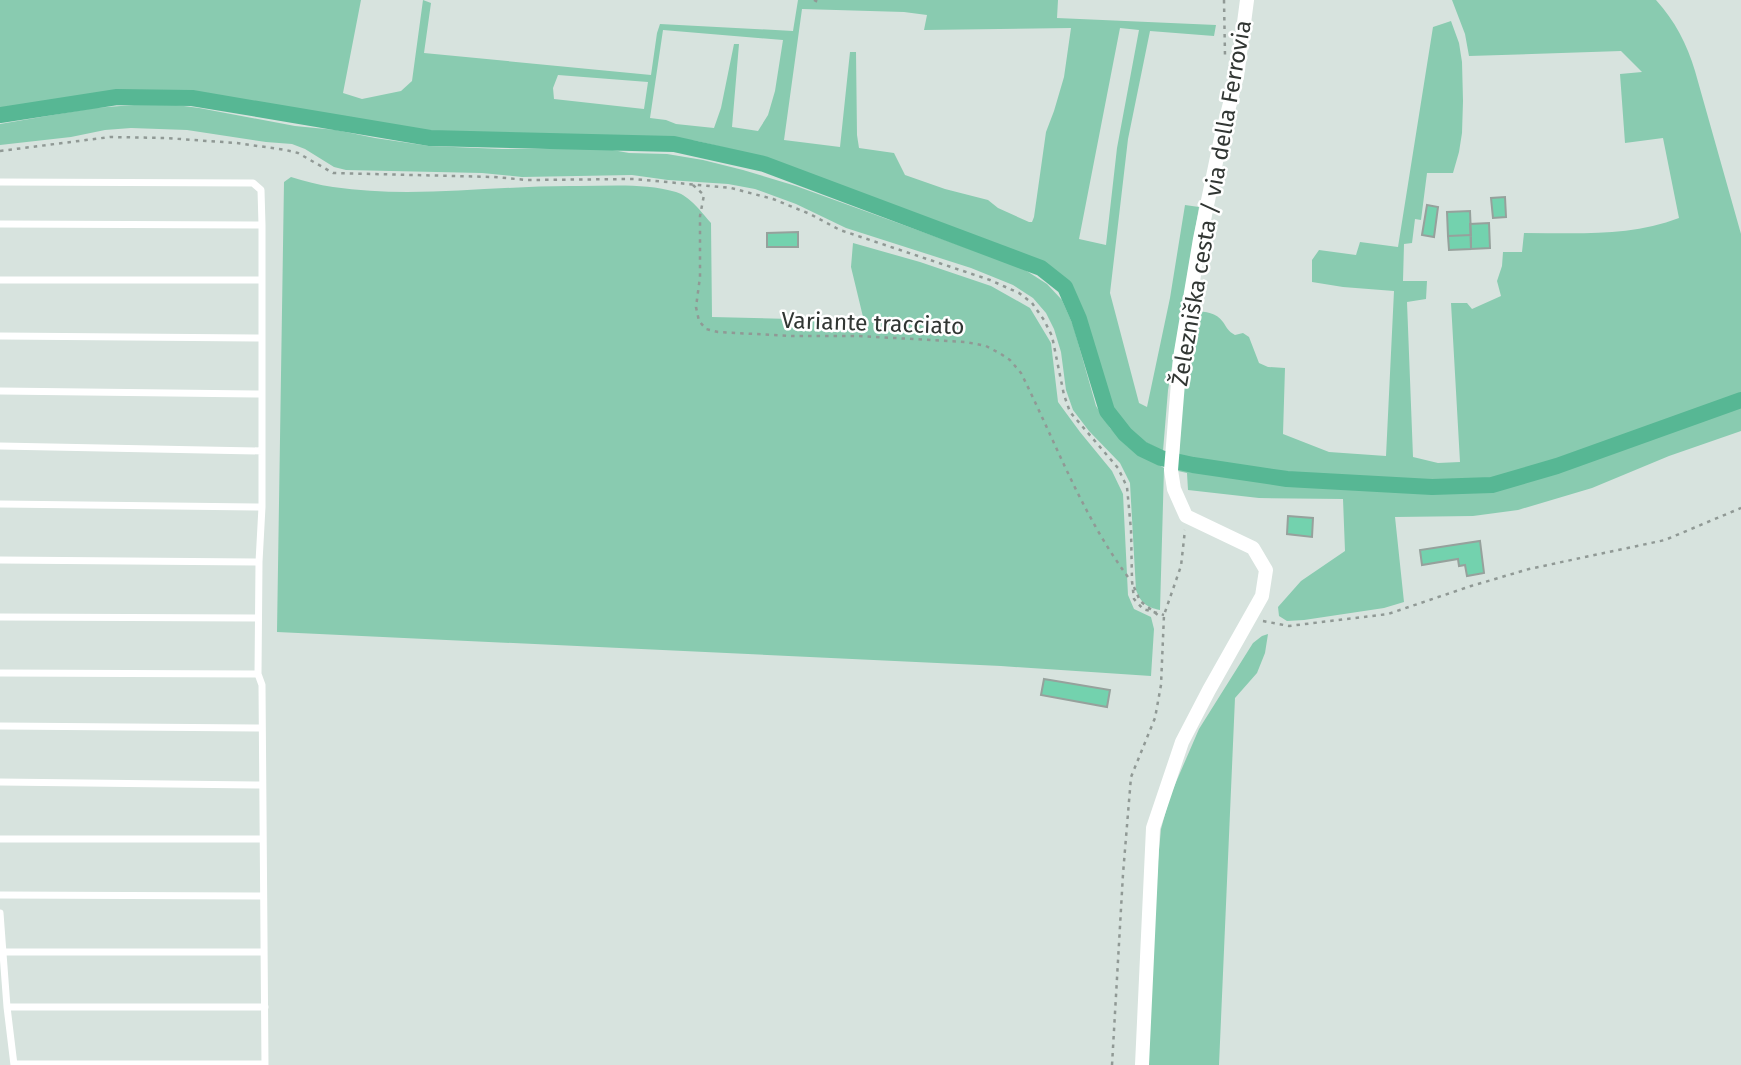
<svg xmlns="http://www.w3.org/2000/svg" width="1741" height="1065" font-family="'Fira Sans',sans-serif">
  <rect width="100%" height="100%" fill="#d7e3de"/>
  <path fill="#89cbb0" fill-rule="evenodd" d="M 0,0 L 361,0 L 343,93 L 362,99 L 401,91 L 412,81 L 423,0 L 431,3 L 424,53 L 651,75 L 657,33 L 660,24 L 793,31 L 798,0 L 1058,0 L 1057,18 L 1216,25 L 1214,36 L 1150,31 L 1128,139 L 1110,293 L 1139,403 L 1147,407 L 1170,298 L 1185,205 L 1199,207 L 1168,390 L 1163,451 L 1139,439 L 1123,424 L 1112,408 L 1105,391 L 1082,317 L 1072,293 L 1059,276 L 1024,254 L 978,239 L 801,173 L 738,151 L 697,141 L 666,137 L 426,134 L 407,131 L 249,101 L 191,92 L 153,90 L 124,91 L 0,109 ZM 802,9 L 904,12 L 927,15 L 924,30 L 1071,28 L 1064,77 L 1054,111 L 1046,132 L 1034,217 L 1032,222 L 1029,222 L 998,208 L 988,200 L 945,189 L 905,175 L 894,153 L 859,148 L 857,135 L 856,52 L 850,52 L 840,147 L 784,140 ZM 1120,28 L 1139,30 L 1117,148 L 1106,245 L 1079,239 ZM 663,30 L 783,40 L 775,91 L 768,115 L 758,131 L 732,127 L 739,44 L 734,44 L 721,108 L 714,128 L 676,124 L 666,120 L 650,118 ZM 558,75 L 648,82 L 644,109 L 554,99 L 553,88 Z
    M 1452,0 L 1656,0 C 1675,21 1687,44 1695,71 L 1741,234 L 1741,431 L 1669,456 L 1592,488 L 1518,510 L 1473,516 L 1395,517 L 1404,602 L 1384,608 L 1304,620 L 1287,621 L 1279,616 L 1278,607 L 1301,581 L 1345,551 L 1343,499 L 1259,498 L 1188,490 L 1187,473 L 1178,471 L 1183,388 L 1195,311 C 1206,312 1216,312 1223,322 C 1227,328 1228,331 1235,335 L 1243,333 L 1249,337 L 1259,363 L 1268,367 L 1285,368 L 1283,434 L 1329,452 L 1386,456 L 1394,291 L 1343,287 L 1312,282 L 1312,260 L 1319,250 L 1356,255 L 1360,242 L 1398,247 L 1433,27 L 1451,21 L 1459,43 L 1462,62 L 1463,101 L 1462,133 L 1459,152 L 1453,173 L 1427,173 L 1421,220 L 1415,219 L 1412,243 L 1404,244 L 1403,281 L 1427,281 L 1426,299 L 1407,302 L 1413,457 L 1438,463 L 1460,462 L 1451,303 L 1467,303 L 1472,309 L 1501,296 L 1497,281 L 1502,266 L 1503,252 L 1522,252 L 1524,233 C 1576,233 1630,237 1679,218 L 1663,138 L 1625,143 L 1620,74 L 1642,72 L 1621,51 L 1469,56 L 1465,34 Z
    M 161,103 L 199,108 L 295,126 L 336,130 L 375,138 L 429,146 L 502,149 L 607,149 L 629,153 L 667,154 L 703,160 L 743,170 L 796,186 L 1022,268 L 1047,284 L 1062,300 L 1073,325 L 1096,406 L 1110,428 L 1127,446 L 1164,468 L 1160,610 C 1146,607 1141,603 1136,590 L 1130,483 L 1120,463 L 1089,431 L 1073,410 L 1066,390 L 1061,352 L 1054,329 L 1046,313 L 1033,298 L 1013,285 L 971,268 L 846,228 L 796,204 L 755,189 L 728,184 L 668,180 L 632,175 L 522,177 L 482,173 L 346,170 L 334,167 L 305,149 L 292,144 L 266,142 L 187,130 L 131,128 L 105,130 L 71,137 L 0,145 L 0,124 L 94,108 Z
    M 291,177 C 304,181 319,185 333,187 C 414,199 498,185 579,186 C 611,186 645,183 676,192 C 690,196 702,213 711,223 L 712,317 L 864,321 L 851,267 L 853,243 L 920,262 L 991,286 L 1030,308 L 1051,343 L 1058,402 L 1080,432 L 1112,471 L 1123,494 L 1128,595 L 1134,609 L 1151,617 L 1154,629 L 1151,676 L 1001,666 L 277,632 L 284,182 Z
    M 1268,634 L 1265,653 L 1257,673 L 1235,698 L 1219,1065 L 1147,1065 L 1158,861 L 1161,829 L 1170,796 L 1199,729 L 1253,643 L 1262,636 Z"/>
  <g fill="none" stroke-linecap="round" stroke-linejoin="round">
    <path stroke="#57b794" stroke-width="16" d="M 0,115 L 117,97 L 192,98 L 430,138 L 674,144 L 764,164 L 1041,268 L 1065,287 L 1079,319 L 1107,411 L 1125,434 L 1142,449 L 1161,458 L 1193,465 L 1287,479 L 1432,487 L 1492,485 L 1557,466 L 1741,400"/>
  </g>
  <path fill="#73d2ae" stroke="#96a19c" stroke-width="2" d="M 1505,197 L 1506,217 L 1493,218 L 1491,198 Z
    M 1427,205 L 1438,207 L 1434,237 L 1422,235 Z
    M 1470,211 L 1471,235 L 1448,236 L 1447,212 Z
    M 1489,223 L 1490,248 L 1471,249 L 1470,224 Z
    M 798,232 L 798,247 L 767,247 L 767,233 Z
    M 1471,235 L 1471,249 L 1449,250 L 1448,236 Z
    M 1288,516 L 1313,518 L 1312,537 L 1287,534 Z
    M 1480,541 L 1484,573 L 1467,576 L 1465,565 L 1459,566 L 1458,559 L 1422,565 L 1420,550 Z
    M 1044,679 L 1110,690 L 1107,707 L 1041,695 Z"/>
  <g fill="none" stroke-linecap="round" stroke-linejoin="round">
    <path stroke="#909995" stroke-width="2.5" stroke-dasharray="3.5 5" stroke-linecap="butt" d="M 814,0 L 818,2
      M 1224,0 L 1225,56
      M 0,151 L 110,137 L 165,138 L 237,143 L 286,150 L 298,153 L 333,173 L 494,177 L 527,180 L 634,179 L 731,188 L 773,199 L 810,214 L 840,230 L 990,280 L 1019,293 L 1032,303 L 1044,320 L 1052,336 L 1064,395 L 1070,412 L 1118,468 L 1127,487 L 1131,530 L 1132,581 L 1134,599 L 1143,609 L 1164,615
      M 693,185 L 704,195 L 700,216 L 700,277 L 696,307 L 699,321 L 706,329 L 718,332 L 792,336 L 859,336 L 966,342 L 986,346 L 1001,354 L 1010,360 L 1021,373 C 1056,443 1083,518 1131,581
      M 1134,587 L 1140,601 L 1158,615 L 1162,616
      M 1263,621 L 1289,626 L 1388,614 L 1471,586 L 1529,569 L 1665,540 L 1741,508
      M 1112,1065 L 1123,874 L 1131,777 L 1155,718 L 1161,685 L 1164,615 L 1181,566 L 1185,530"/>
    <path stroke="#fff" stroke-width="7" d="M 0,182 L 253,183 L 261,190 L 262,225 L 262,507 L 259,562 L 258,674 L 262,685 L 265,1065
      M 0,224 L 262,225
      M 0,280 L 262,280
      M 0,336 L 262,338
      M 0,391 L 262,394
      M 0,446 L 262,451
      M 0,504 L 262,507
      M 0,560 L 259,562
      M 0,617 L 258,618
      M 0,673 L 258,674
      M 0,726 L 262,728
      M 0,782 L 262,785
      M 0,839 L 263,839
      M 0,895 L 263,896
      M 0,913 L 7,1007 L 14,1065
      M 2,952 L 264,952
      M 7,1007 L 265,1007
      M 14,1064 L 265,1064"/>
    <path stroke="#fff" stroke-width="14" d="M 1142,1065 L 1153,828 L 1182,742 L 1209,690 L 1262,596 L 1266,570 L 1253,548 L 1186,516 L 1174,489 L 1171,470 L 1180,358 L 1200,239 L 1221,138 L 1237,76 L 1247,0"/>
  </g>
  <g text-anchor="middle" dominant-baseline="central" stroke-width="5" stroke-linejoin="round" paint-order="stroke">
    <g font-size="23" fill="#313633" stroke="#fff">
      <text transform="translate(1211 203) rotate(-80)">Železniška cesta / via della Ferrovia</text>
      <text transform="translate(873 323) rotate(2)">Variante tracciato</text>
    </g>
  </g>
</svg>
